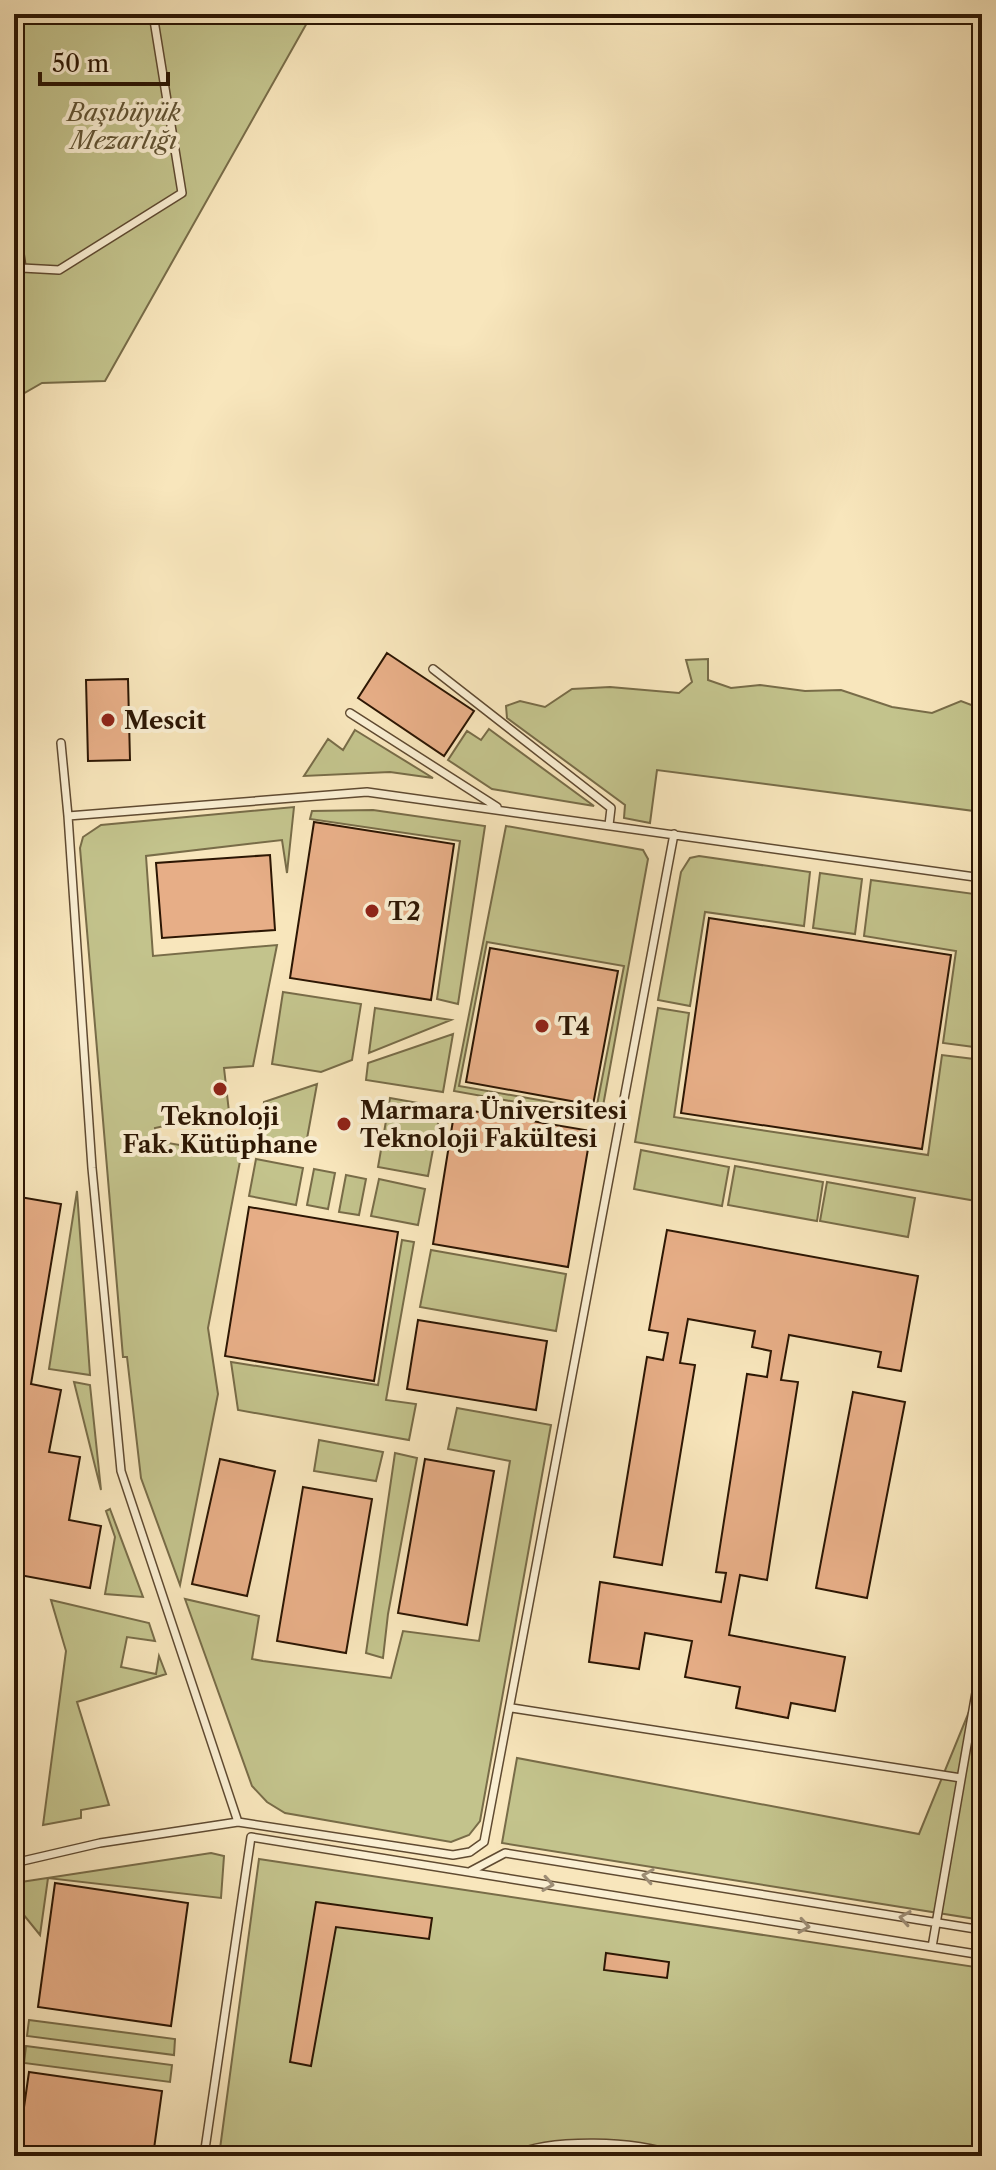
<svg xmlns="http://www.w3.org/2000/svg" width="996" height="2170" font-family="'Libre Caslon Text',serif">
  <rect width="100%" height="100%" fill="#f8e6bc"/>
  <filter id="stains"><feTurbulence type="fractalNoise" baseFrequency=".0025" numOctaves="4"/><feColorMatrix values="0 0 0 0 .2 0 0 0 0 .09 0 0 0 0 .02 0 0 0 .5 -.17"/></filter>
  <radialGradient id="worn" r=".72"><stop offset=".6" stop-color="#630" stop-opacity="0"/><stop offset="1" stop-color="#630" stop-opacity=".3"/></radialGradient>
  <path fill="#c3c38c" stroke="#786c48" stroke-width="2" fill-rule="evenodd" d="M 14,14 L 312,14 L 105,381 L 42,383 L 14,399 Z
    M 708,659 L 708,680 L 731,688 L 760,685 L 805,691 L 841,690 L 892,707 L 932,713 L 961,701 L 982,709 L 982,812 L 657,770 L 650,823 L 624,818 L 625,805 L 507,718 L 506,706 L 520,701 L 545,707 L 572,689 L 610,687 L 679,693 L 692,682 L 686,660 Z
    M 489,729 L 594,806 L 492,789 L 448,760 L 467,731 L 481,740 Z
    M 355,730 L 433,778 L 390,772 L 304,776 L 328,739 L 343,750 Z
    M 294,807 L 287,873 L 282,840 L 146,856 L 153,956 L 277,945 L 253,1066 L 224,1068 L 229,1112 L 155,1128 L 157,1141 L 241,1156 L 208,1328 L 218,1394 L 180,1585 L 141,1478 L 127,1357 L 123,1357 L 80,848 L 83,837 L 101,825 Z
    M 373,810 L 485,826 L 458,1004 L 437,999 L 460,841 L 310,819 L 312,811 Z
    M 506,826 L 643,850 L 648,859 L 601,1117 L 454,1091 ZM 487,942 L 624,966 L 596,1110 L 459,1086 Z
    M 699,856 L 810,872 L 804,926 L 705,912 L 690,1006 L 658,1000 L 681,872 L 690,858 Z
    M 820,873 L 862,879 L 855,934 L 813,928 Z
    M 871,880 L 982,895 L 982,1048 L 943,1043 L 956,951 L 864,936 Z
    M 283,992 L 361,1004 L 352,1060 L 321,1072 L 272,1064 Z
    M 375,1008 L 451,1020 L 369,1053 Z
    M 658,1008 L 689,1013 L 674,1117 L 928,1155 L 942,1055 L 982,1060 L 982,1202 L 635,1142 Z
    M 453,1034 L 443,1092 L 366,1080 L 368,1063 Z
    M 317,1084 L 304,1155 L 260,1147 L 264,1102 Z
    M 390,1098 L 441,1107 L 428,1176 L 378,1167 Z
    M 641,1150 L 729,1167 L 722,1206 L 634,1189 Z
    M 256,1159 L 303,1168 L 296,1205 L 249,1196 Z
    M 735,1166 L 823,1182 L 817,1221 L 728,1205 Z
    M 314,1169 L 335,1173 L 328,1209 L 307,1205 Z
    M 346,1175 L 366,1179 L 359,1215 L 339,1212 Z
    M 379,1179 L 425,1189 L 418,1225 L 371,1216 Z
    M 827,1182 L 915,1198 L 908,1237 L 820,1221 Z
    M 77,1191 L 90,1375 L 49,1369 Z
    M 402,1240 L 414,1242 L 386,1400 L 416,1404 L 409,1440 L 238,1410 L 231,1362 L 378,1385 Z
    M 431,1250 L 566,1274 L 556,1331 L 420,1307 Z
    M 74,1382 L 90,1385 L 101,1490 Z
    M 457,1408 L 551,1425 L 480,1821 L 469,1835 L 451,1842 L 285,1813 L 267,1802 L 252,1786 L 185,1599 L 259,1616 L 252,1659 L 263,1661 L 391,1678 L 403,1631 L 479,1641 L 510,1461 L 448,1449 Z
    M 319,1440 L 383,1452 L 376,1481 L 314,1471 Z
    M 395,1453 L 417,1458 L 388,1614 L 383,1658 L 366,1653 Z
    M 110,1509 L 143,1597 L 105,1594 L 115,1537 L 106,1511 Z
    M 51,1600 L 149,1623 L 155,1641 L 127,1637 L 121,1667 L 156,1674 L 159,1656 L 166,1674 L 77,1702 L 109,1805 L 81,1810 L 81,1818 L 43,1825 L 66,1651 Z
    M 982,1680 L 982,1920 L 502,1843 L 517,1758 L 919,1834 Z
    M 211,1853 L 224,1856 L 221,1898 L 48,1878 L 40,1935 L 14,1903 L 14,1883 L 21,1882 Z
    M 259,1859 L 982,1968 L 982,2156 L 219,2156 Z
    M 14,1926 C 33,1953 18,2018 14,2052 Z
    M 29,2020 L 175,2039 L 174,2055 L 27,2036 Z
    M 26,2046 L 172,2065 L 170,2082 L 24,2063 Z"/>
  <path fill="#e7ae87" stroke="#2c1603" stroke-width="2" d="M 387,653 L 474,711 L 444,756 L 358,698 Z
    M 128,679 L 130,760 L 88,761 L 86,680 Z
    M 314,822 L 454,844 L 431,1000 L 290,978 Z
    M 270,855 L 275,930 L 162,938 L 156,863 Z
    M 709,918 L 951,955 L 922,1149 L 681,1113 Z
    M 490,948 L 618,971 L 593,1105 L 466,1082 Z
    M 455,1108 L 591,1131 L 568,1267 L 433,1244 Z
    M 14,1196 L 61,1204 L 31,1384 L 61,1390 L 49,1452 L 80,1457 L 69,1520 L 101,1526 L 90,1588 L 14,1574 Z
    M 249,1207 L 398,1232 L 374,1381 L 225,1356 Z
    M 667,1230 L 918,1276 L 901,1371 L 878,1367 L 881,1352 L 789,1335 L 781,1380 L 798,1382 L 767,1580 L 740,1575 L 729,1635 L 845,1657 L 835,1711 L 791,1703 L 788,1718 L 736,1708 L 740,1687 L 685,1677 L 692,1641 L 645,1633 L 639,1669 L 589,1662 L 600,1582 L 721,1602 L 726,1573 L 716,1572 L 747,1374 L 767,1377 L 771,1351 L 752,1347 L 755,1331 L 688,1319 L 680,1363 L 695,1365 L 662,1565 L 614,1557 L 647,1357 L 663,1360 L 668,1333 L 649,1330 Z
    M 418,1320 L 547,1341 L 536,1410 L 407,1389 Z
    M 853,1392 L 905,1402 L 867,1598 L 816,1588 Z
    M 220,1459 L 275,1471 L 247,1596 L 192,1584 Z
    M 425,1459 L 494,1471 L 467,1625 L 398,1613 Z
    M 303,1487 L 372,1499 L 346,1653 L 277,1641 Z
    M 55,1883 L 188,1903 L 171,2026 L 38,2007 Z
    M 316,1902 L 432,1918 L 429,1939 L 336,1927 L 311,2066 L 290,2062 Z
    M 606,1953 L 669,1962 L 667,1978 L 604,1970 Z
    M 29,2072 L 162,2091 L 153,2156 L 17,2156 Z"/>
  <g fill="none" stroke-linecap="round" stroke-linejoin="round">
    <defs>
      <path id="lane" d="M 14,214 L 22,268 L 14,269
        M 22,268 L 59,270 L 182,193 L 153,14
        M 433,669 L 611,808 L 609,825
        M 350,713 L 497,807
        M 61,743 L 68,816
        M 512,1708 L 961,1778
        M 238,1822 L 453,1855 L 470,1852 L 484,1842 L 674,834
        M 14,1863 L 100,1843 L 238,1822 L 121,1471 L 92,1168 L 68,816 L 367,792 L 982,878
        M 471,1871 L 505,1853 L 982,1930
        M 932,1947 L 982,1658
        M 204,2156 L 251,1837 L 982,1955
        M 280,2156 L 285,2156
        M 512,2156 C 550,2138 638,2140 676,2156"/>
    </defs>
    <use href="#lane" stroke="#5f4a31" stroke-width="10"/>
    <use href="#lane" stroke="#faefd3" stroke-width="7"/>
  </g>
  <defs><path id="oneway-chevron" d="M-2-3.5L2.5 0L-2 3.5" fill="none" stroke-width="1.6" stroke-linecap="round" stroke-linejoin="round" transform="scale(2)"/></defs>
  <g stroke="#9d8d75">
    <use href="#oneway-chevron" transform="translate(648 1876) rotate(-171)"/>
    <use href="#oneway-chevron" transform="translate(548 1884) rotate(9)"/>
    <use href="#oneway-chevron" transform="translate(905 1918) rotate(-171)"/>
    <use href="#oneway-chevron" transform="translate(804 1926) rotate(9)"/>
  </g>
  <g fill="#8f2418" stroke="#faefd3" stroke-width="3">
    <circle cx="108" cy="720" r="8"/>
    <circle cx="372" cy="911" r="8"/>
    <circle cx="542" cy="1026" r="8"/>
    <circle cx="220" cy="1089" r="8"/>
    <circle cx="344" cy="1124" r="8"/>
  </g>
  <g text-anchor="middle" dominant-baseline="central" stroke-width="8" stroke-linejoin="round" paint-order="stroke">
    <g font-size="24" font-style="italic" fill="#615333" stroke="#faefd3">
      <text x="124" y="112">Başıbüyük<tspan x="124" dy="28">Mezarlığı</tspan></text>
    </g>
    <g font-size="24" font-weight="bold" fill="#2c1603" stroke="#faefd3" text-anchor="start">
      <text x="124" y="720">Mescit</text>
      <text x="388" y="911">T2</text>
      <text x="558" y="1026">T4</text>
      <text x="360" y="1110">Marmara Üniversitesi<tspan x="360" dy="28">Teknoloji Fakültesi</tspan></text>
      <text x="220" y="1116" text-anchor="middle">Teknoloji<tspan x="220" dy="28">Fak. Kütüphane</tspan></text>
    </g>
  </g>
  <rect width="996" height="2170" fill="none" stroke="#f8e6bc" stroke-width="48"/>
  <rect x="16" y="16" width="964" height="2138" fill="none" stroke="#2c1603" stroke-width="4"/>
  <rect x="24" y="24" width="948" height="2122" fill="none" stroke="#2c1603" stroke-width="2"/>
  <path d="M40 72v12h128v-12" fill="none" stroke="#2c1603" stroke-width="4"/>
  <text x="52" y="72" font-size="24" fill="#2c1603" stroke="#faefd3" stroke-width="6" paint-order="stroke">50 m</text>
  <rect width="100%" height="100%" filter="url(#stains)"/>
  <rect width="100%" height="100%" fill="url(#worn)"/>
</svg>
